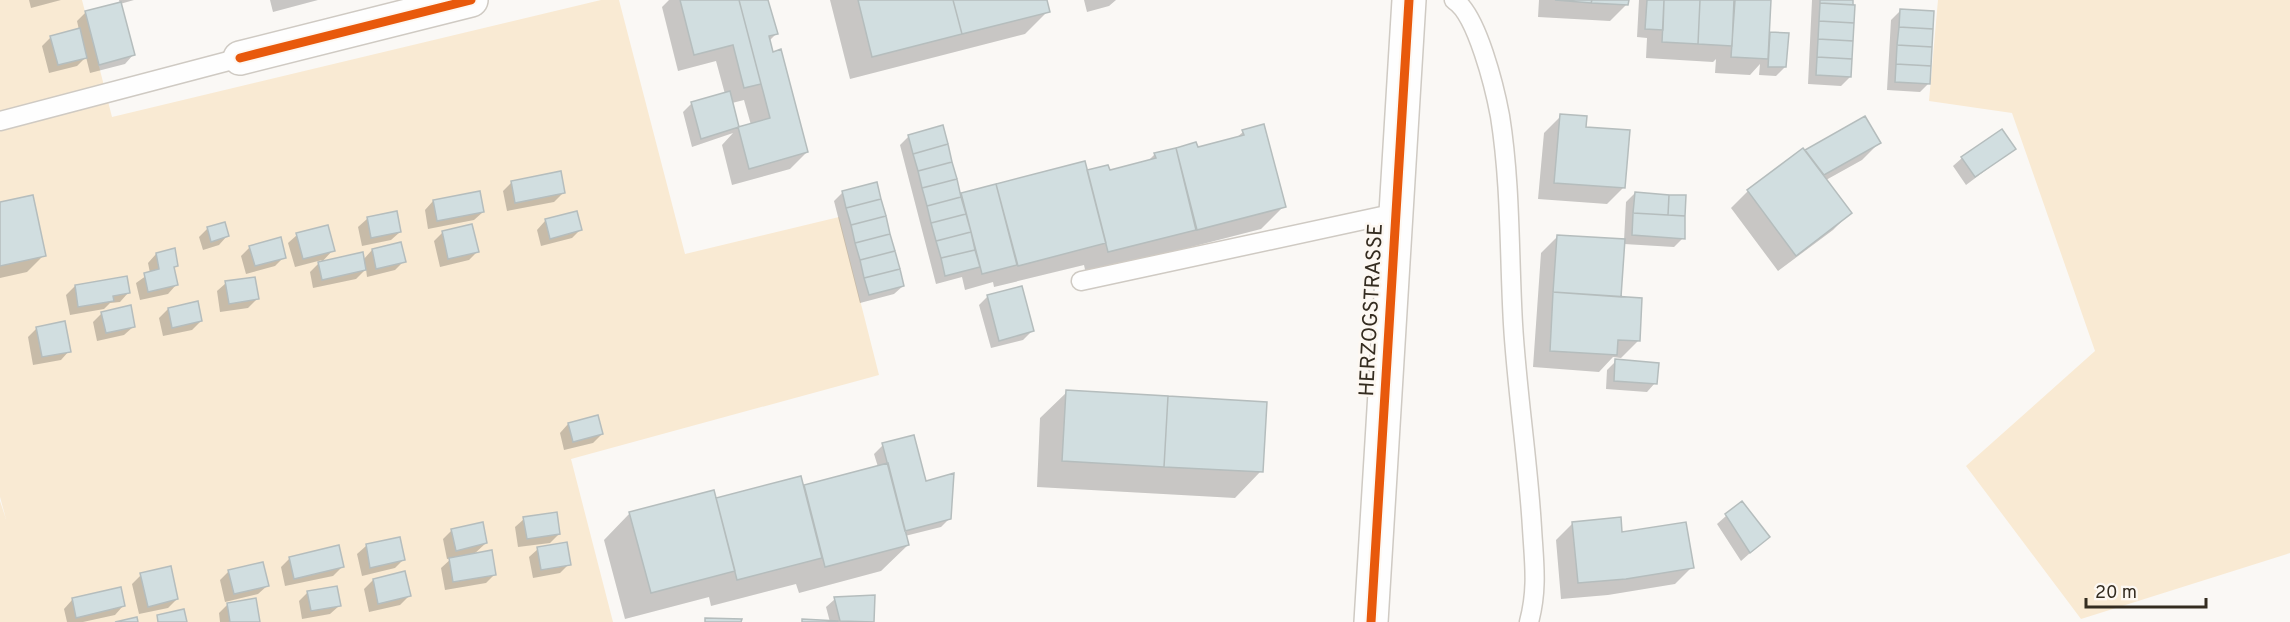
<svg xmlns="http://www.w3.org/2000/svg" width="2290" height="622" font-family="Overpass,sans-serif">
  <rect width="100%" height="100%" fill="#faf8f5"/>
  <path fill="#f9ead3" d="M 0,0 L 82,0 L 112,117 L 601,0 L 619,0 L 685,254 L 839,217 L 879,375 L 571,459 L 613,622 L 0,622 L 0,501 L 6,519 L 0,497 Z
    M 1938,0 L 2290,0 L 2290,553 L 2081,619 L 1966,466 L 2095,351 L 2012,113 L 1929,101 Z"/>
  <path fill="#0003" fill-rule="evenodd" d="M 29,0 L 61,0 L 31,8 Z
    M 119,0 L 134,0 L 120,4 L 133,55 L 125,64 L 90,73 L 86,57 L 77,66 L 49,73 L 42,46 L 51,37 L 79,30 L 77,21 L 86,12 L 120,4 Z
    M 270,0 L 318,0 L 273,12 Z
    M 669,0 L 767,0 L 776,34 L 769,41 L 807,152 L 790,169 L 732,185 L 722,145 L 733,133 L 692,147 L 683,112 L 692,103 L 725,94 L 716,61 L 678,71 L 662,7 ZM 744,100 L 751,125 L 738,128 L 732,103 Z
    M 830,0 L 1045,0 L 1048,11 L 1025,34 L 850,79 Z
    M 1084,0 L 1116,0 L 1109,6 L 1087,12 Z
    M 1539,0 L 1627,0 L 1627,4 L 1610,21 L 1538,17 Z
    M 1639,0 L 1770,0 L 1768,37 L 1771,34 L 1785,67 L 1776,76 L 1759,75 L 1760,64 L 1750,75 L 1715,73 L 1716,59 L 1713,62 L 1646,58 L 1647,38 L 1637,37 Z
    M 1812,0 L 1852,0 L 1850,77 L 1841,86 L 1808,84 Z
    M 1900,11 L 1929,83 L 1920,92 L 1887,90 L 1891,20 Z
    M 1561,116 L 1585,128 L 1624,187 L 1607,204 L 1538,199 L 1544,133 Z
    M 1865,118 L 1879,143 L 1862,160 L 1826,180 L 1850,213 L 1833,230 L 1778,271 L 1731,208 L 1748,191 L 1803,150 L 1805,152 Z
    M 1263,126 L 1284,206 L 1261,229 L 1086,274 L 1084,265 L 994,287 L 993,282 L 965,290 L 962,277 L 936,284 L 900,145 L 909,136 L 960,196 L 1084,163 L 1086,172 L 1109,172 L 1147,162 L 1155,154 L 1195,144 L 1197,149 L 1235,139 L 1243,132 Z
    M 2014,149 L 1966,185 L 1953,166 L 1962,158 Z
    M 512,182 L 563,193 L 554,202 L 507,211 L 503,191 Z
    M 843,192 L 903,286 L 894,294 L 860,303 L 834,201 Z
    M 1635,193 L 1685,197 L 1683,238 L 1674,247 L 1624,244 L 1619,298 L 1638,341 L 1621,358 L 1613,357 L 1599,372 L 1533,367 L 1541,253 L 1558,236 L 1624,241 L 1626,202 Z
    M 433,201 L 483,212 L 474,220 L 428,229 L 425,210 Z
    M 0,204 L 44,255 L 27,272 L 0,278 Z
    M 396,213 L 400,232 L 391,240 L 362,246 L 358,227 L 367,219 Z
    M 576,213 L 581,229 L 572,238 L 541,246 L 537,230 L 545,221 Z
    M 208,228 L 227,236 L 219,245 L 203,250 L 199,237 Z
    M 443,232 L 477,252 L 469,260 L 440,267 L 434,241 Z
    M 297,235 L 333,250 L 321,263 L 363,260 L 372,250 L 404,261 L 395,270 L 367,277 L 366,269 L 356,279 L 313,288 L 310,272 L 322,260 L 295,267 L 288,243 Z
    M 250,247 L 284,257 L 275,266 L 246,274 L 241,256 Z
    M 156,254 L 177,265 L 173,269 L 176,285 L 168,294 L 140,300 L 136,283 L 150,273 L 148,263 Z
    M 226,283 L 257,299 L 248,308 L 220,312 L 217,291 Z
    M 75,286 L 128,293 L 120,302 L 110,303 L 104,309 L 70,315 L 66,295 Z
    M 988,296 L 1032,331 L 1023,340 L 991,348 L 979,305 Z
    M 168,309 L 201,321 L 192,330 L 163,336 L 159,318 Z
    M 102,313 L 133,327 L 124,335 L 97,341 L 93,322 Z
    M 37,328 L 69,351 L 61,360 L 33,365 L 28,337 Z
    M 1616,361 L 1655,383 L 1647,392 L 1606,389 L 1607,370 Z
    M 1067,392 L 1261,471 L 1235,498 L 1037,487 L 1040,418 Z
    M 597,416 L 602,434 L 593,443 L 564,450 L 560,433 L 568,424 Z
    M 883,445 L 924,483 L 950,518 L 941,527 L 905,536 L 908,545 L 881,571 L 799,593 L 796,584 L 711,606 L 709,597 L 625,619 L 604,540 L 630,513 L 803,487 L 878,467 L 874,454 Z
    M 1726,516 L 1768,537 L 1741,561 L 1717,524 Z
    M 524,519 L 559,534 L 550,543 L 518,547 L 515,527 Z
    M 1573,523 L 1621,534 L 1692,567 L 1675,584 L 1608,595 L 1561,599 L 1556,540 Z
    M 452,530 L 486,543 L 473,555 L 495,574 L 486,583 L 445,590 L 441,568 L 452,558 L 447,559 L 443,539 Z
    M 366,546 L 403,560 L 395,568 L 362,576 L 357,554 Z
    M 538,549 L 569,564 L 560,573 L 533,578 L 529,557 Z
    M 290,558 L 342,567 L 333,576 L 285,586 L 281,567 Z
    M 229,571 L 267,586 L 258,594 L 225,602 L 220,580 Z
    M 141,575 L 177,599 L 168,608 L 139,614 L 132,584 Z
    M 373,580 L 409,596 L 400,605 L 369,612 L 364,589 Z
    M 308,592 L 339,606 L 330,614 L 302,619 L 299,601 Z
    M 874,596 L 873,622 L 802,622 L 830,622 L 826,607 L 835,599 Z
    M 72,600 L 123,606 L 115,615 L 83,622 L 67,622 L 64,609 Z
    M 228,604 L 258,622 L 220,622 L 219,613 Z"/>
  <path fill="#d1dee0" stroke="#b5bdbd" stroke-width="1.5" d="M 680,0 L 739,0 L 761,84 L 744,88 L 733,45 L 694,55 Z
    M 739,0 L 768,0 L 778,34 L 769,36 L 773,52 L 781,49 L 808,152 L 749,169 L 738,127 L 770,118 Z
    M 858,0 L 953,0 L 962,34 L 872,57 Z
    M 953,0 L 1047,0 L 1050,12 L 962,34 Z
    M 1555,0 L 1592,0 L 1591,3 Z
    M 1592,0 L 1629,0 L 1628,5 L 1591,3 Z
    M 1647,0 L 1664,0 L 1663,30 L 1645,29 Z
    M 1664,0 L 1700,0 L 1698,44 L 1662,42 Z
    M 1700,0 L 1734,0 L 1732,46 L 1698,44 Z
    M 1735,0 L 1771,0 L 1768,59 L 1731,57 Z
    M 1820,0 L 1853,0 L 1853,5 L 1820,3 Z
    M 121,2 L 135,55 L 99,65 L 85,11 Z
    M 1820,3 L 1855,5 L 1854,23 L 1819,21 Z
    M 1900,9 L 1934,11 L 1933,29 L 1899,27 Z
    M 1819,21 L 1854,23 L 1853,41 L 1818,39 Z
    M 1899,27 L 1933,29 L 1932,47 L 1897,45 Z
    M 80,28 L 87,58 L 58,65 L 50,36 Z
    M 1770,32 L 1789,33 L 1786,67 L 1768,67 Z
    M 1818,39 L 1853,41 L 1852,59 L 1817,57 Z
    M 1897,45 L 1932,47 L 1931,66 L 1896,64 Z
    M 1817,57 L 1852,59 L 1851,77 L 1816,75 Z
    M 1896,64 L 1931,66 L 1930,84 L 1895,82 Z
    M 730,91 L 739,127 L 701,139 L 691,102 Z
    M 1560,114 L 1587,116 L 1586,127 L 1630,130 L 1625,188 L 1554,183 Z
    M 1865,116 L 1881,143 L 1824,175 L 1805,150 Z
    M 1264,124 L 1286,207 L 1197,230 L 1176,148 L 1196,142 L 1198,147 L 1244,135 L 1242,130 Z
    M 943,125 L 948,144 L 913,154 L 908,135 Z
    M 2002,129 L 2016,149 L 1975,177 L 1961,157 Z
    M 948,144 L 952,162 L 918,171 L 913,154 Z
    M 1176,148 L 1196,230 L 1108,252 L 1087,170 L 1108,165 L 1110,170 L 1156,158 L 1154,153 Z
    M 1803,148 L 1852,213 L 1796,256 L 1747,190 Z
    M 1085,161 L 1106,243 L 1018,266 L 996,184 Z
    M 952,162 L 957,179 L 922,188 L 918,171 Z
    M 561,171 L 565,193 L 515,203 L 511,181 Z
    M 957,179 L 961,197 L 927,206 L 922,188 Z
    M 877,182 L 881,199 L 846,208 L 842,191 Z
    M 996,184 L 1017,265 L 982,274 L 961,193 Z
    M 480,191 L 484,212 L 437,221 L 433,200 Z
    M 1635,192 L 1669,195 L 1668,215 L 1633,213 Z
    M 33,195 L 46,256 L 0,266 L 0,202 Z
    M 1669,195 L 1686,195 L 1685,216 L 1668,215 Z
    M 961,197 L 966,214 L 931,223 L 927,206 Z
    M 881,199 L 886,216 L 851,225 L 846,208 Z
    M 397,211 L 401,232 L 371,238 L 367,217 Z
    M 577,211 L 582,230 L 550,239 L 545,219 Z
    M 1633,213 L 1685,216 L 1685,239 L 1632,235 Z
    M 966,214 L 971,232 L 936,241 L 931,223 Z
    M 886,216 L 890,234 L 855,243 L 851,225 Z
    M 225,222 L 229,236 L 211,242 L 207,227 Z
    M 472,224 L 479,252 L 448,259 L 442,231 Z
    M 328,225 L 335,251 L 303,259 L 296,233 Z
    M 971,232 L 975,250 L 941,258 L 936,241 Z
    M 890,234 L 895,251 L 860,260 L 855,243 Z
    M 1557,235 L 1625,239 L 1621,297 L 1553,292 Z
    M 281,237 L 286,258 L 255,266 L 249,246 Z
    M 401,242 L 406,262 L 376,269 L 372,249 Z
    M 175,248 L 178,266 L 174,267 L 178,285 L 148,292 L 144,273 L 159,269 L 156,253 Z
    M 975,250 L 980,267 L 945,276 L 941,258 Z
    M 895,251 L 900,269 L 864,278 L 860,260 Z
    M 363,252 L 366,270 L 322,280 L 318,262 Z
    M 900,269 L 904,286 L 869,295 L 864,278 Z
    M 127,276 L 130,293 L 113,296 L 114,301 L 78,307 L 75,285 Z
    M 255,277 L 259,299 L 229,304 L 225,281 Z
    M 1022,286 L 1034,331 L 999,341 L 987,295 Z
    M 1553,292 L 1642,298 L 1640,341 L 1618,340 L 1617,355 L 1550,351 Z
    M 198,301 L 202,321 L 172,328 L 168,308 Z
    M 131,305 L 135,327 L 106,333 L 101,312 Z
    M 65,321 L 71,352 L 42,357 L 36,327 Z
    M 1615,359 L 1659,363 L 1657,384 L 1614,381 Z
    M 1066,390 L 1168,396 L 1164,467 L 1062,461 Z
    M 1168,396 L 1267,402 L 1263,472 L 1164,467 Z
    M 598,415 L 603,434 L 573,442 L 568,423 Z
    M 914,435 L 926,481 L 954,473 L 951,519 L 905,531 L 882,443 Z
    M 888,463 L 909,545 L 825,567 L 804,485 Z
    M 801,476 L 822,558 L 737,580 L 716,498 Z
    M 714,490 L 735,571 L 651,593 L 629,512 Z
    M 1742,501 L 1770,537 L 1750,553 L 1725,514 Z
    M 557,512 L 560,534 L 527,539 L 523,517 Z
    M 1621,517 L 1622,532 L 1686,522 L 1694,568 L 1626,579 L 1578,583 L 1572,522 Z
    M 483,522 L 487,543 L 456,551 L 451,529 Z
    M 400,537 L 405,560 L 370,568 L 366,544 Z
    M 567,542 L 571,565 L 541,570 L 537,547 Z
    M 339,545 L 344,567 L 294,579 L 289,557 Z
    M 492,550 L 496,575 L 453,582 L 449,558 Z
    M 263,562 L 269,586 L 234,594 L 228,570 Z
    M 171,566 L 178,599 L 148,607 L 140,573 Z
    M 405,571 L 411,596 L 378,604 L 373,579 Z
    M 337,586 L 341,606 L 311,611 L 307,591 Z
    M 121,587 L 125,606 L 76,618 L 72,598 Z
    M 875,595 L 874,622 L 840,621 L 834,597 Z
    M 256,598 L 260,622 L 230,622 L 227,603 Z
    M 184,609 L 187,622 L 158,622 L 157,615 Z
    M 137,617 L 138,622 L 115,622 Z
    M 705,618 L 742,619 L 741,622 L 705,622 Z
    M 802,619 L 838,621 L 838,622 L 802,622 Z"/>
  <g fill="none" stroke-linecap="round" stroke-linejoin="round">
    <defs>
      <path id="service" d="M 1454,0 C 1477,14 1495,89 1500,116 C 1511,185 1509,255 1513,324 C 1517,392 1528,460 1532,528 C 1534,562 1538,588 1529,622
        M 0,121 L 240,58
        M 1081,281 L 1396,213"/>
      <path id="minor" d="M 240,58 L 471,0"/>
      <path id="tertiary" d="M 1371,622 L 1409,0"/>
    </defs>
    <use href="#service" stroke="#cfcac3" stroke-width="21"/>
    <use href="#minor" stroke="#cfcac3" stroke-width="36"/>
    <use href="#tertiary" stroke="#cfcac3" stroke-width="36"/>
    <use href="#service" stroke="#fefefe" stroke-width="18"/>
    <use href="#minor" stroke="#fefefe" stroke-width="33"/>
    <use href="#tertiary" stroke="#fefefe" stroke-width="33"/>
    <defs>
      <path id="cycleway" d="M 240,58 L 471,0
        M 1371,622 L 1409,0"/>
    </defs>
    <use href="#cycleway" stroke="#fdf8f2" stroke-width="13"/>
    <use href="#cycleway" stroke="#e8590c" stroke-width="9"/>
  </g>
  <g text-anchor="middle" dominant-baseline="central" stroke-width="5" stroke-linejoin="round" paint-order="stroke">
    <g font-size="21" fill="#342c20" stroke="#fdf8f2">
      <text transform="translate(1372 310) rotate(-87)">HERZOGSTRASSE</text>
    </g>
  </g>
  <path d="M2086 598v9h120v-9" fill="none" stroke="#342c20" stroke-width="3"/>
  <text x="2095" y="598" font-size="18" fill="#342c20" stroke="#fdf8f2" stroke-width="4.5" paint-order="stroke">20 m</text>
</svg>
